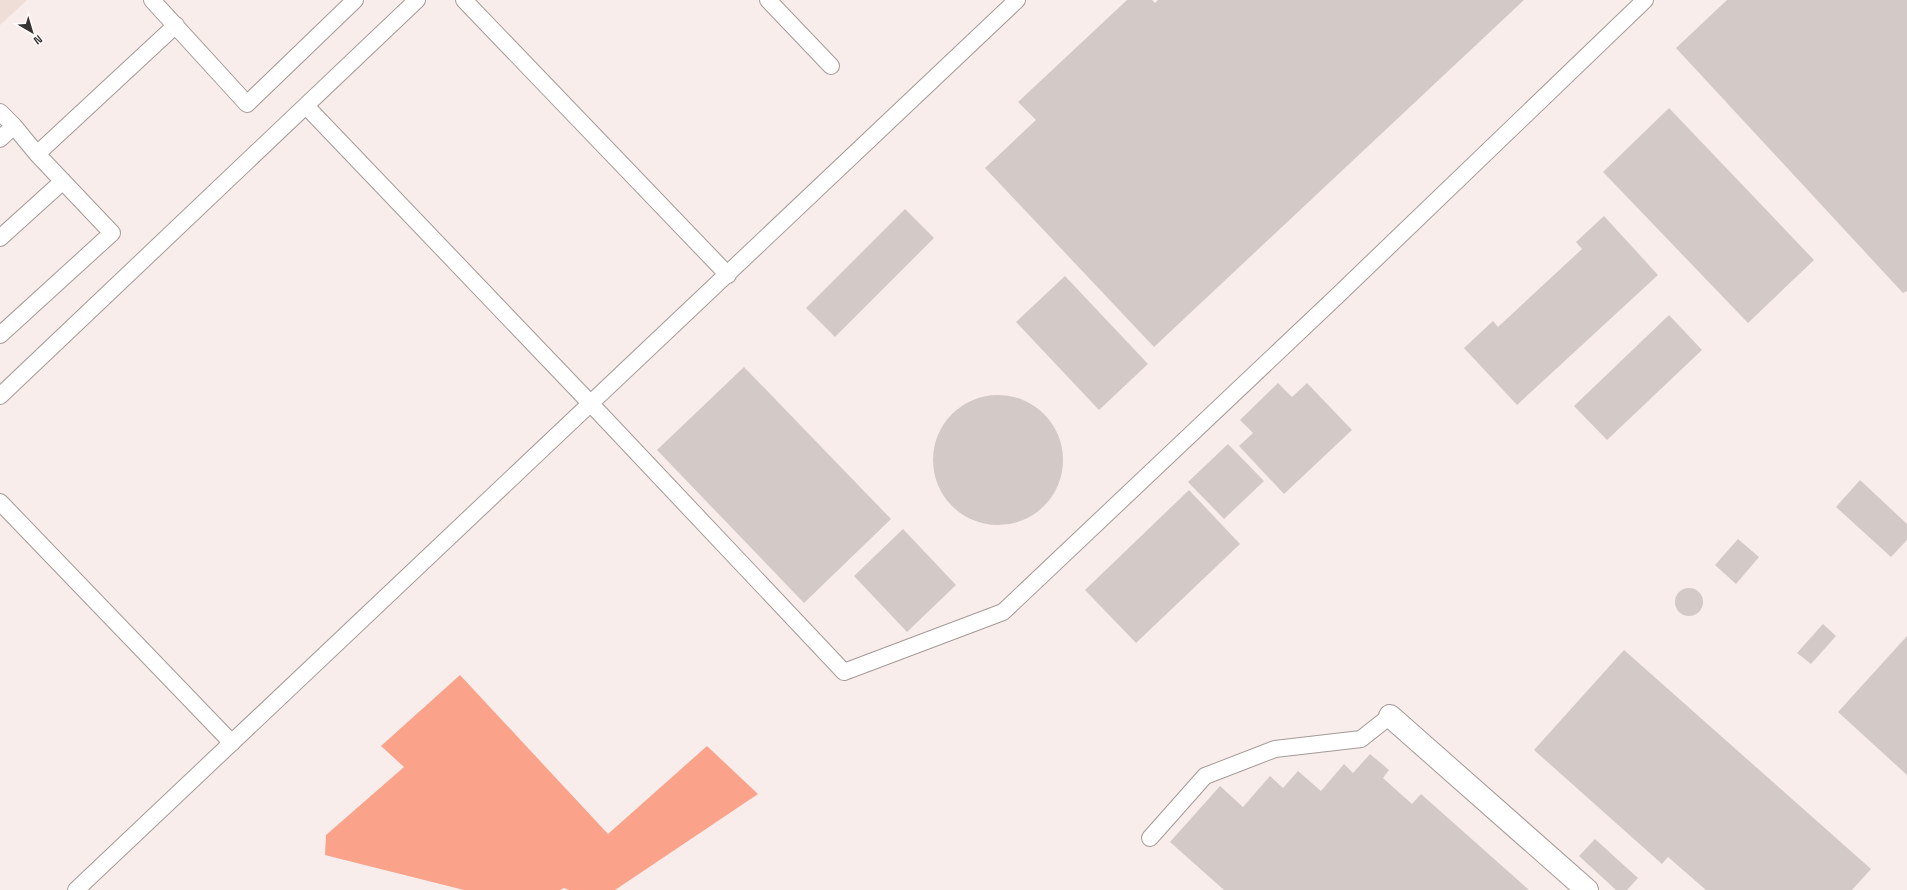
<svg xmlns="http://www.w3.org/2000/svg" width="1907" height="890" font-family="'Space Grotesk',sans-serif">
  <rect width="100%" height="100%" fill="#f8edea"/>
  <path fill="#efded8" d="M 0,0 L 27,0 L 0,25 Z"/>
  <path fill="#faa38a" d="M 460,675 L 608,834 L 707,746 L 758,794 L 615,890 L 569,890 L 564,888 L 560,890 L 464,890 L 325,855 L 326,835 L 404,767 L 381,746 Z"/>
  <path fill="#d3cac7" d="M 1127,0 L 1152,0 L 1155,3 L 1158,0 L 1524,0 L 1154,347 L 985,168 L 1036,120 L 1018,102 Z
    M 1727,0 L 1907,0 L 1907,291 L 1903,293 L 1676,48 Z
    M 1669,108 L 1814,260 L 1748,323 L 1603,172 Z
    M 905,209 L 934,238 L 835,337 L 806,308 Z
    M 1604,216 L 1658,275 L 1517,405 L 1464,348 L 1493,321 L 1498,327 L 1582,249 L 1576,242 Z
    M 1065,276 L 1148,364 L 1099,410 L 1016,322 Z
    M 1669,315 L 1702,350 L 1607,440 L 1574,406 Z
    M 744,367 L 891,519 L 804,603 L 657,450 Z
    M 1278,383 L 1292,397 L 1307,383 L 1352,430 L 1284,494 L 1239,446 L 1253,433 L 1240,420 Z
    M933 460a65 65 0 1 1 130 0a65 65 0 1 1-130 0Z
    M 1228,444 L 1264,481 L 1224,519 L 1188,482 Z
    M 1860,480 L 1907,524 L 1907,540 L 1891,557 L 1836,507 Z
    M 1189,490 L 1240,544 L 1136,643 L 1085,590 Z
    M 903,529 L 956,585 L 907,632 L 854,576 Z
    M 1738,539 L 1759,557 L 1736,584 L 1715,565 Z
    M1675 602a14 14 0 1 1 28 0a14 14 0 1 1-28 0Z
    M 1823,624 L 1836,636 L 1811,664 L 1797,653 Z
    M 1907,636 L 1907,775 L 1838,712 Z
    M 1624,650 L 1871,869 L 1852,890 L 1706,890 L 1668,857 L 1662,864 L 1534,750 Z
    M 1370,754 L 1389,770 L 1383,778 L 1412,804 L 1421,794 L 1529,890 L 1224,890 L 1170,842 L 1220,786 L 1243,807 L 1270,776 L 1283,788 L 1298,771 L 1321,791 L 1344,764 L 1353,773 Z
    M 1595,839 L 1638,878 L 1627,890 L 1616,890 L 1579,856 Z"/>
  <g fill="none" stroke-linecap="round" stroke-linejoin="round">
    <defs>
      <path id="lane" d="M 152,0 L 247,104 L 355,0
        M 464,0 L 728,275
        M 768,0 L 831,66
        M 306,106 L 591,404 L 844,672 L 1003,612 L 1336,297 L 1645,0
        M 0,112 L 14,126
        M 0,139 L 14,126 L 37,154 L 112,233 L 0,335
        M 37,154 L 176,25
        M 0,238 L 63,181
        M 0,396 L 417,0
        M 0,502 L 232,743
        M 1150,838 L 1205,776 L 1275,749 L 1361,739 L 1390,716
        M 76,890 L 1017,0"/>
      <path id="street" d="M 1390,716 L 1587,890"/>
    </defs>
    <use href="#lane" stroke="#a49a98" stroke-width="18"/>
    <use href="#street" stroke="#a49a98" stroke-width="24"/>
    <use href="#lane" stroke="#fff" stroke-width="16"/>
    <use href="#street" stroke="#fff" stroke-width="22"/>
  </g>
  <g transform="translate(32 32) rotate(142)" stroke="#fffdfc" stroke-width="3" paint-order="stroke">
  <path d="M0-3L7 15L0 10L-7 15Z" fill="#373332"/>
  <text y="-6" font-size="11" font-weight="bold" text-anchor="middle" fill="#373332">N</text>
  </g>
</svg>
